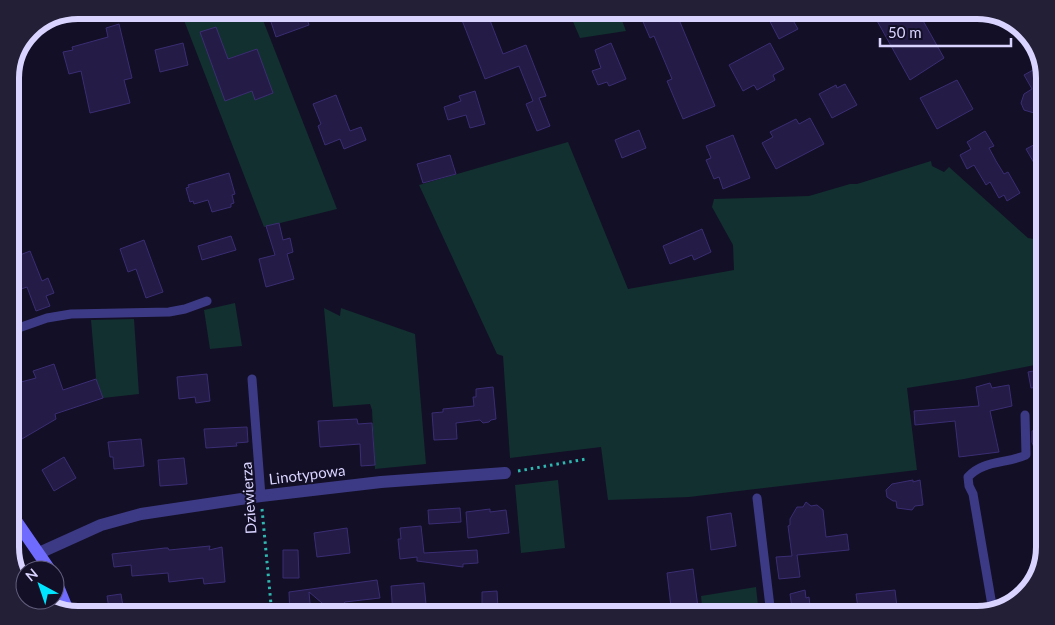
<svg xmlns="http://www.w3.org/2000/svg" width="1055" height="625" font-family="Lato,sans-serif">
  <rect width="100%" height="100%" fill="#130f26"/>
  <path fill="#12302f" d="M 180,10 L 259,10 L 337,209 L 264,227 Z
    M 568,10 L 618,10 L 626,31 L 580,38 Z
    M 568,142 L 628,289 L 734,270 L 733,245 L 712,207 L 714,199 L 809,196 L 850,184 L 857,184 L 931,161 L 932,166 L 944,172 L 949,167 L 1028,238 L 1045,241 L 1045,363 L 964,379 L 907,388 L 917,470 L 689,497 L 608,500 L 601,447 L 510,458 L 503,356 L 497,354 L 419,185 Z
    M 235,303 L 242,346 L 210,349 L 204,310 Z
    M 324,308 L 340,316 L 341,308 L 415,334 L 426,464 L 375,469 L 372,410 L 370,404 L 333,407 Z
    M 134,319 L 139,394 L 103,398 L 96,379 L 91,320 Z
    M 558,480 L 565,548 L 521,553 L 515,485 Z
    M 756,587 L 759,615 L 703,615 L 701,596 Z"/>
  <path fill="#241b47" stroke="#3b2d73" d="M 267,10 L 304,10 L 309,25 L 276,37 Z
    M 458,10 L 486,10 L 503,54 L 526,45 L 546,96 L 539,98 L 550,126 L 537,131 L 526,104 L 533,101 L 519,66 L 485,79 Z
    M 638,10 L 675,10 L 715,106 L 683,119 L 667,81 L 672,79 L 667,67 L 654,36 L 650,38 Z
    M 764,10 L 787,10 L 798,29 L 779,39 Z
    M 871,10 L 917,10 L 944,58 L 910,80 Z
    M 119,24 L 132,78 L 124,80 L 130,103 L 90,113 L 81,71 L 69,74 L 63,52 L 73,50 L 72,47 L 108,37 L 106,28 Z
    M 216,27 L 228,59 L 257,49 L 273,93 L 255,100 L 252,91 L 225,101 L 200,32 Z
    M 183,43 L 188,65 L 160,72 L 155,50 Z
    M 611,43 L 626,79 L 609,86 L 607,82 L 598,85 L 592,71 L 601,68 L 595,50 Z
    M 770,43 L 784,69 L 773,75 L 775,80 L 757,90 L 754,85 L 743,91 L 729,65 Z
    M 1042,65 L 1045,73 L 1045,112 L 1043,108 L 1034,113 L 1024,110 L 1021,103 L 1024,94 L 1032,89 L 1024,75 Z
    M 957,80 L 973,109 L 937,129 L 920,98 Z
    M 845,84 L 857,105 L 832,118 L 819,94 L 836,85 L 837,88 Z
    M 475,91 L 485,124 L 470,128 L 466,115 L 448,120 L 444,107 L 461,101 L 459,96 Z
    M 336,95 L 350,131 L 361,127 L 366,140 L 344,149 L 340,139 L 325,145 L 318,126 L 321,124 L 313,104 Z
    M 810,118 L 824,144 L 776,169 L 762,143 L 773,137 L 770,132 L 796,119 L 799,124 Z
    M 639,130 L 646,148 L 622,158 L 615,140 Z
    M 985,131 L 994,146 L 989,148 L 996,161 L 1004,174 L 1008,172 L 1020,193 L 1007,201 L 1004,195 L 999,198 L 990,182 L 986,185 L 974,165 L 967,169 L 960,155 L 971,149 L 967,142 Z
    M 733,135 L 750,178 L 723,189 L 719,177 L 714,179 L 706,160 L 711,158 L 706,146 Z
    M 1045,139 L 1045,182 L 1026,149 Z
    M 450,155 L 456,174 L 423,183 L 417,164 Z
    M 229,173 L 235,194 L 232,195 L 234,203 L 231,204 L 231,207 L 212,212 L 208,200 L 194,204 L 193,201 L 190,202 L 186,188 L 189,187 L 188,185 Z
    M 279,223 L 283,240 L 290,238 L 293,252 L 287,254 L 294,279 L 266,287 L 259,259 L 275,255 L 266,226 Z
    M 702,229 L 711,252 L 694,260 L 692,255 L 670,264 L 663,246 Z
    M 231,236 L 236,250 L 202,260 L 198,246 Z
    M 144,240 L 163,292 L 146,298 L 136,269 L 128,272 L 120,249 Z
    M 30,251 L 42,281 L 48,278 L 54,293 L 46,296 L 50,306 L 36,311 L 27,287 L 10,293 L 10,259 Z
    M 54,364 L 63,390 L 96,379 L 103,398 L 55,414 L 56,419 L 10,446 L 10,430 L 17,426 L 10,401 L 10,385 L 36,378 L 33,371 Z
    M 1045,369 L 1045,386 L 1031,388 L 1028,372 Z
    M 207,374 L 210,401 L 196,403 L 195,397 L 179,399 L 177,377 Z
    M 990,383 L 992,388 L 1009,385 L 1012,406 L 990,411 L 999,452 L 959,457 L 955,421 L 915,425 L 914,411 L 979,406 L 976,387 Z
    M 493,387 L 496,419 L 491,420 L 489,422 L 483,423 L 480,420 L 456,423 L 457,439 L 434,440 L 432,413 L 443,412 L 443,409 L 474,406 L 473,397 L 476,397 L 476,389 Z
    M 357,419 L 358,424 L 372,423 L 375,465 L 361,466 L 360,444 L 320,447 L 318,421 Z
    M 1045,426 L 1045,473 L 1043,473 L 1032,442 L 1032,431 Z
    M 247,427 L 248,442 L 236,443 L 237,446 L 206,448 L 204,429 Z
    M 141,439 L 144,466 L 114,469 L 113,457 L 110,457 L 108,442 Z
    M 64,457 L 76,478 L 54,491 L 42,470 Z
    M 184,458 L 187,484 L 160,486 L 158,460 Z
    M 913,480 L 913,482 L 920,480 L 923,505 L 915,506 L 912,510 L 897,508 L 896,501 L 893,501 L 887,497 L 886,490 L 892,484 Z
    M 806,502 L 811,506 L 817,505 L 823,510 L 826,537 L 847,534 L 849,550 L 797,555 L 800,577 L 779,579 L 776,557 L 792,556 L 788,526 L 790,525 L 790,519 L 797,507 L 803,507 Z
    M 460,508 L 461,522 L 429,524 L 428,510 Z
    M 490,509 L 490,512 L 506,510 L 509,533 L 468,538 L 466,512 Z
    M 731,513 L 736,546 L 711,550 L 707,517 Z
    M 421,526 L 424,553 L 477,550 L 478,563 L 463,564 L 463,567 L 417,561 L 417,557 L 400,559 L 398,539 L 401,539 L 400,528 Z
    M 347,528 L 350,553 L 317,557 L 314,533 Z
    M 210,546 L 209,550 L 222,547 L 225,582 L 204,584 L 203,578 L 169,582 L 168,573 L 132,576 L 131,565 L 114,567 L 112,554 L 165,548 L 168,548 L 169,550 Z
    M 283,550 L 298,550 L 299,578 L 283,578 Z
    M 693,569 L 699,615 L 672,615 L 667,573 Z
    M 377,580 L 380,598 L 345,602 L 335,614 L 309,592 L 311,615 L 290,615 L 289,592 Z
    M 424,583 L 427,615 L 393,615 L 391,586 Z
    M 805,590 L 806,598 L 809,597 L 811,615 L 793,615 L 790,594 Z
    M 895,590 L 898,615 L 859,615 L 856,594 Z
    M 497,591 L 498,608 L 482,609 L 482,592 Z
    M 121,594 L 124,613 L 110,615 L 107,596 Z"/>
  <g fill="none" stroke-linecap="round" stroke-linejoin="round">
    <path stroke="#2fb8b0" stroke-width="3" stroke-dasharray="2.5 4" stroke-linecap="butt" d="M 518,471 L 586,459
      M 262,509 L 272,615"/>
    <path stroke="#3d3a85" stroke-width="9" d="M 10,210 L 12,210
      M 10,331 L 47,318 L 71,314 L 169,312 L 185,309 L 207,301
      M 252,379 L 261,496
      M 757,498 L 771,615
      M 993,611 L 973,494 L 969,486 L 968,477 C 983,460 1006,464 1026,455 L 1025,415"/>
    <path stroke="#3d3a85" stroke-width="12" d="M 39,553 L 101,525 L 141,514 L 261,496 L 381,482 L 505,473"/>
    <path stroke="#6f6bff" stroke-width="12" d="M 10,512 L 50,570
      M 55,579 L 69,613"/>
  </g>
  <g text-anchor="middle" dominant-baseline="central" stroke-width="4" stroke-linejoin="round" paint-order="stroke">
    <g font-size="15" fill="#d9d4ff" stroke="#130f26">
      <text transform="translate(307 474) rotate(-7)">Linotypowa</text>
      <text transform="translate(248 498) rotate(-94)">Dziewierza</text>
    </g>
  </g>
  <path d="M0 0H1055V625H0ZM78 19H977A59 59 0 0 1 1036 78V547A59 59 0 0 1 977 606H78A59 59 0 0 1 19 547V78A59 59 0 0 1 78 19Z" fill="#231f37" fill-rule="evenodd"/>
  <path fill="none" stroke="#d9d4ff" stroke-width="6" d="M78 19H977A59 59 0 0 1 1036 78V547A59 59 0 0 1 977 606H78A59 59 0 0 1 19 547V78A59 59 0 0 1 78 19Z"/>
  <g transform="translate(40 585) rotate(320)"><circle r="24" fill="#130f26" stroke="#625e7d"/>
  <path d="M0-4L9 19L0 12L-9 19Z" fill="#00e5ff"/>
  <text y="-8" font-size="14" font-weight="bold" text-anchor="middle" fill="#d9d4ff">N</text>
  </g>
  <path d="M880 38v8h131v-8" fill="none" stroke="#d9d4ff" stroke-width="2.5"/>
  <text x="888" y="38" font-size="15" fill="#d9d4ff" stroke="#130f26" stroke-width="4" paint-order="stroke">50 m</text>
</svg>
